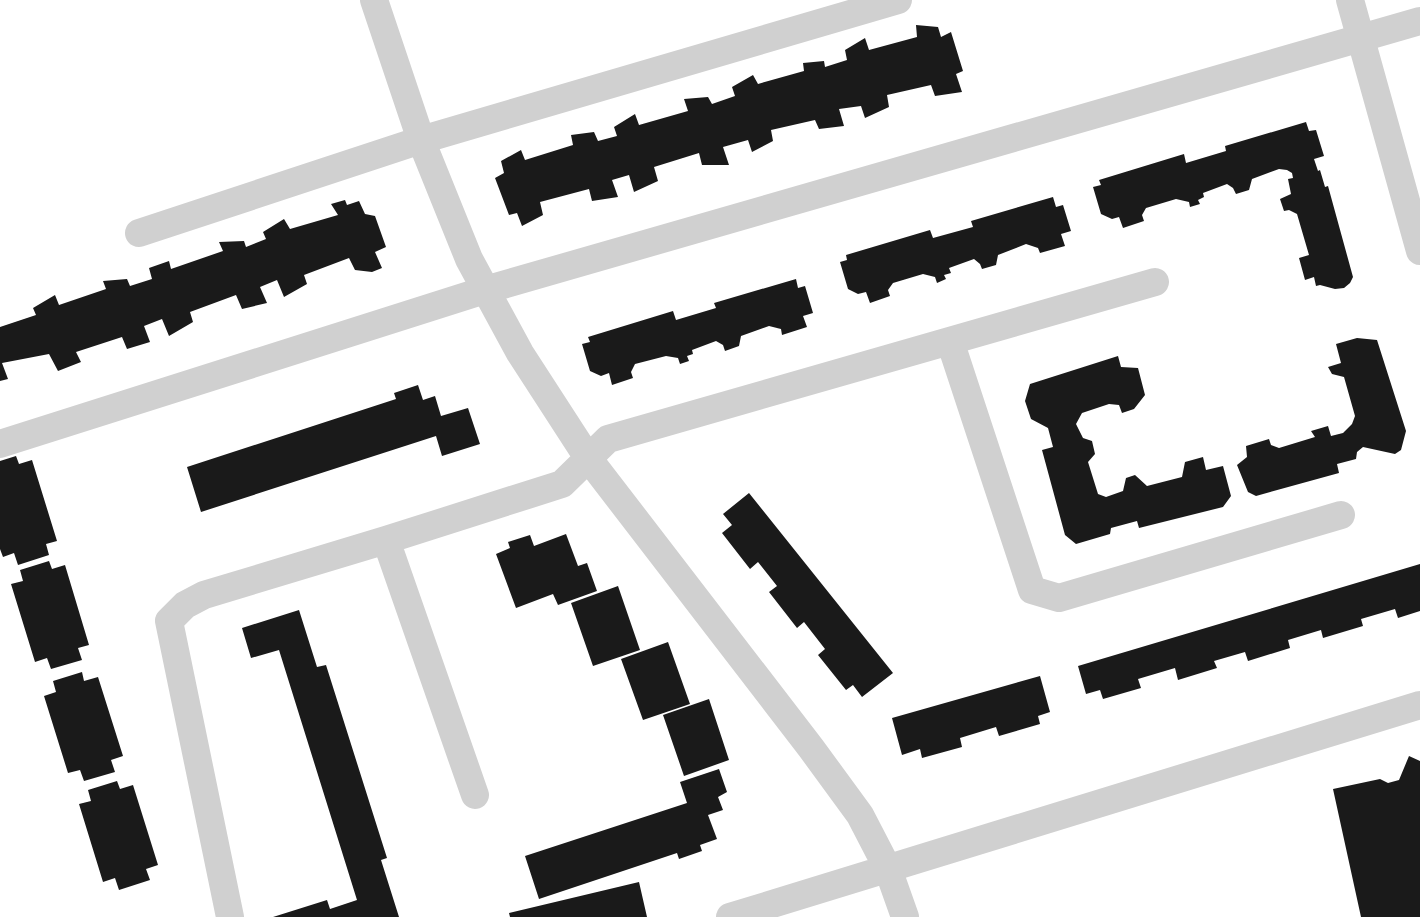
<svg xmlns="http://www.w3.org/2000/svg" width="1420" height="917" font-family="'DejaVu Sans',sans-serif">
  <rect width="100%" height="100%" fill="#fff"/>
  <path fill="#1a1a1a" d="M 916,25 L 938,27 L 941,37 L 951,32 L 963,71 L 956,74 L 962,92 L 935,96 L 931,85 L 887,95 L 889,107 L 865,118 L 861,106 L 839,109 L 844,126 L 819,129 L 815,120 L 771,130 L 773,141 L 752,152 L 748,140 L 723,147 L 729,165 L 702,165 L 699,153 L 654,167 L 658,181 L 634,192 L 629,175 L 612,180 L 618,197 L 592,201 L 589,189 L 540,202 L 543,215 L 522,226 L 517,213 L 509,215 L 495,178 L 504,173 L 501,161 L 521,150 L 525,160 L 573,145 L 571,135 L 594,132 L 598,141 L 617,136 L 614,127 L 635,114 L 639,125 L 688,111 L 684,99 L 708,97 L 712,104 L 735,96 L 732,87 L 753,75 L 758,84 L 804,71 L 803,63 L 824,61 L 825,67 L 847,60 L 845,50 L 865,38 L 869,50 L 917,37 Z
    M 1306,122 L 1309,131 L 1316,130 L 1324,156 L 1314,159 L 1318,171 L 1320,170 L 1325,187 L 1328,186 L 1353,277 L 1350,283 L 1344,288 L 1335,289 L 1320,285 L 1316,286 L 1314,277 L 1305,280 L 1299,258 L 1309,255 L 1297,214 L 1289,210 L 1284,211 L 1280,199 L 1291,194 L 1288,179 L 1293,178 L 1292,173 L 1287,170 L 1279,169 L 1252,179 L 1249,190 L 1236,194 L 1233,188 L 1227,184 L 1203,193 L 1204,197 L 1198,200 L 1200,204 L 1190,207 L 1189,202 L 1176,199 L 1146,208 L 1142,215 L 1144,221 L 1123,228 L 1119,217 L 1112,219 L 1101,214 L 1093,187 L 1101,185 L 1099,180 L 1184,154 L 1186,163 L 1226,151 L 1225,146 Z
    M 1053,197 L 1056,207 L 1063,205 L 1071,231 L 1061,234 L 1065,246 L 1040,253 L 1038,248 L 1026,244 L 998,255 L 996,265 L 982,269 L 980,264 L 974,259 L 949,268 L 951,273 L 944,275 L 946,279 L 937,283 L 935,277 L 923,274 L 893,283 L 888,290 L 890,296 L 870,303 L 866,292 L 858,294 L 848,289 L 840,262 L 847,260 L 846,255 L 930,230 L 933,238 L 973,227 L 971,221 Z
    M 345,200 L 347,205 L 359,201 L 365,214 L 375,216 L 386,247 L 375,252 L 382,268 L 372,272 L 355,270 L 349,258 L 304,275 L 307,284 L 284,297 L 277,280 L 260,287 L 267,303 L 242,309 L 236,295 L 190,312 L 193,322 L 169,336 L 162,319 L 144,326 L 150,342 L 127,349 L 122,337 L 76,352 L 81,362 L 58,371 L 49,354 L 2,363 L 8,379 L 0,381 L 0,327 L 36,315 L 33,308 L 55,295 L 59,305 L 106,289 L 103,281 L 127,279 L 130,286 L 152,279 L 149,268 L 169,261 L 171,269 L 223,251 L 219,242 L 244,241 L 246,247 L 266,239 L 263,232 L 284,219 L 290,229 L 338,215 L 331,204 Z
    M 796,279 L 798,288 L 805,286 L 813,313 L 803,316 L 807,327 L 782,335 L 781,329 L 769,326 L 741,336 L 739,346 L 725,351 L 723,345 L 716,341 L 692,350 L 693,354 L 687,356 L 689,361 L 680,364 L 678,358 L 666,356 L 635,364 L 631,372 L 633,378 L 612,385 L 609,373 L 601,376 L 590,371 L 582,344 L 590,342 L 588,337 L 673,311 L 676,320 L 716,308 L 714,303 Z
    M 1357,338 L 1377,340 L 1406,431 L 1401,450 L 1395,454 L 1363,447 L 1357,452 L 1356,459 L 1337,464 L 1339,473 L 1256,496 L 1248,492 L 1237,465 L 1247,457 L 1246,446 L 1269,439 L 1271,445 L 1279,448 L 1315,437 L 1311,431 L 1328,426 L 1331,436 L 1343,433 L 1352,424 L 1355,416 L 1344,377 L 1332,374 L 1328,367 L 1341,363 L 1336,344 Z
    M 1118,356 L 1121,367 L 1138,368 L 1145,395 L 1134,409 L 1122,413 L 1119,405 L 1109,404 L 1082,413 L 1076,424 L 1083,438 L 1092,441 L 1095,454 L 1088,462 L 1098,494 L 1106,497 L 1123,491 L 1126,478 L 1135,475 L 1147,486 L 1182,477 L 1185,462 L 1203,457 L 1206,470 L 1223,466 L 1231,496 L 1223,507 L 1139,528 L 1137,521 L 1111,528 L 1110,534 L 1076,544 L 1065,535 L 1042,450 L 1053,447 L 1048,428 L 1031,419 L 1025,401 L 1030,384 Z
    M 418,385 L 423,400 L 435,396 L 441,416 L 468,408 L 480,444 L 442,456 L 436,436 L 201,512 L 187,467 L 396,399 L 394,393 Z
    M 16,456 L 19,464 L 32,460 L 57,541 L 46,544 L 49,555 L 18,565 L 14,553 L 3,557 L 0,549 L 0,461 Z
    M 749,493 L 893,673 L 862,697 L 853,685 L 846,690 L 818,655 L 825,649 L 804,622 L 797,628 L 769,592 L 777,586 L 758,562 L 750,569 L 722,533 L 732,525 L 723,514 Z
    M 566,534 L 578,566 L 587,563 L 597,591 L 558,605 L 553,594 L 516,608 L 496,554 L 510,548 L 508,542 L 530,535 L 534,546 Z
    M 49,561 L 52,569 L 65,565 L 89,645 L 78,648 L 82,660 L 51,669 L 47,658 L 35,662 L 11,584 L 23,581 L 20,570 Z
    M 1420,564 L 1420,611 L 1398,618 L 1395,609 L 1361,619 L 1363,626 L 1323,638 L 1321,630 L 1288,640 L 1290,648 L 1248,661 L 1245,652 L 1214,661 L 1217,668 L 1178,680 L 1175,668 L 1138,679 L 1141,688 L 1103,699 L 1100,690 L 1086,694 L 1078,666 Z
    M 618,586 L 640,650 L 593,666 L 571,603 Z
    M 299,610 L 317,667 L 326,665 L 387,858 L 381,860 L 399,917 L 273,917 L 327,900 L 330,909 L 357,900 L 279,650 L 251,658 L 242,628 Z
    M 668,642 L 690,704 L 643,720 L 621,659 Z
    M 82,672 L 84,681 L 98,677 L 123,756 L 111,760 L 115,772 L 84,781 L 80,770 L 68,773 L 44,696 L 56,692 L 53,681 Z
    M 1040,676 L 1050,712 L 1038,716 L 1040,724 L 999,736 L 996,727 L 960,738 L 962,747 L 922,758 L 920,749 L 902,755 L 892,718 Z
    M 709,699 L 729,760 L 684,776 L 663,715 Z
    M 1409,756 L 1420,761 L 1420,917 L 1361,917 L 1333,789 L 1380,779 L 1388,783 L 1399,780 Z
    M 719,769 L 727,792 L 718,797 L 723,810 L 708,815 L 717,839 L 700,845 L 702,851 L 679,859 L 677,853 L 539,899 L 525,856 L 687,803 L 680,782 Z
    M 117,781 L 120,789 L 133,785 L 158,865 L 146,869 L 150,880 L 119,890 L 115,878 L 103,882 L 79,804 L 91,801 L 88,790 Z
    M 639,882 L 647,917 L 510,917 L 509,913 Z"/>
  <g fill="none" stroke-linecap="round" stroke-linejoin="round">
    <path stroke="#d0d0d0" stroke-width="28" d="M 374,0 L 421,140 L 469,259 L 520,353 L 588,458 L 811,748 L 860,815 L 888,869 L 905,917
      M 1350,0 L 1420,251
      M 139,233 L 421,140 L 898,0
      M 950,341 L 1032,590 L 1059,598 L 1341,515
      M 0,444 L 485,290 L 1420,21
      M 386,540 L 475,795
      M 230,917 L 169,621 L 185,605 L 204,595 L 386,540 L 562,484 L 608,439 L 1155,282
      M 730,917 L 1420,705"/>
  </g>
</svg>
